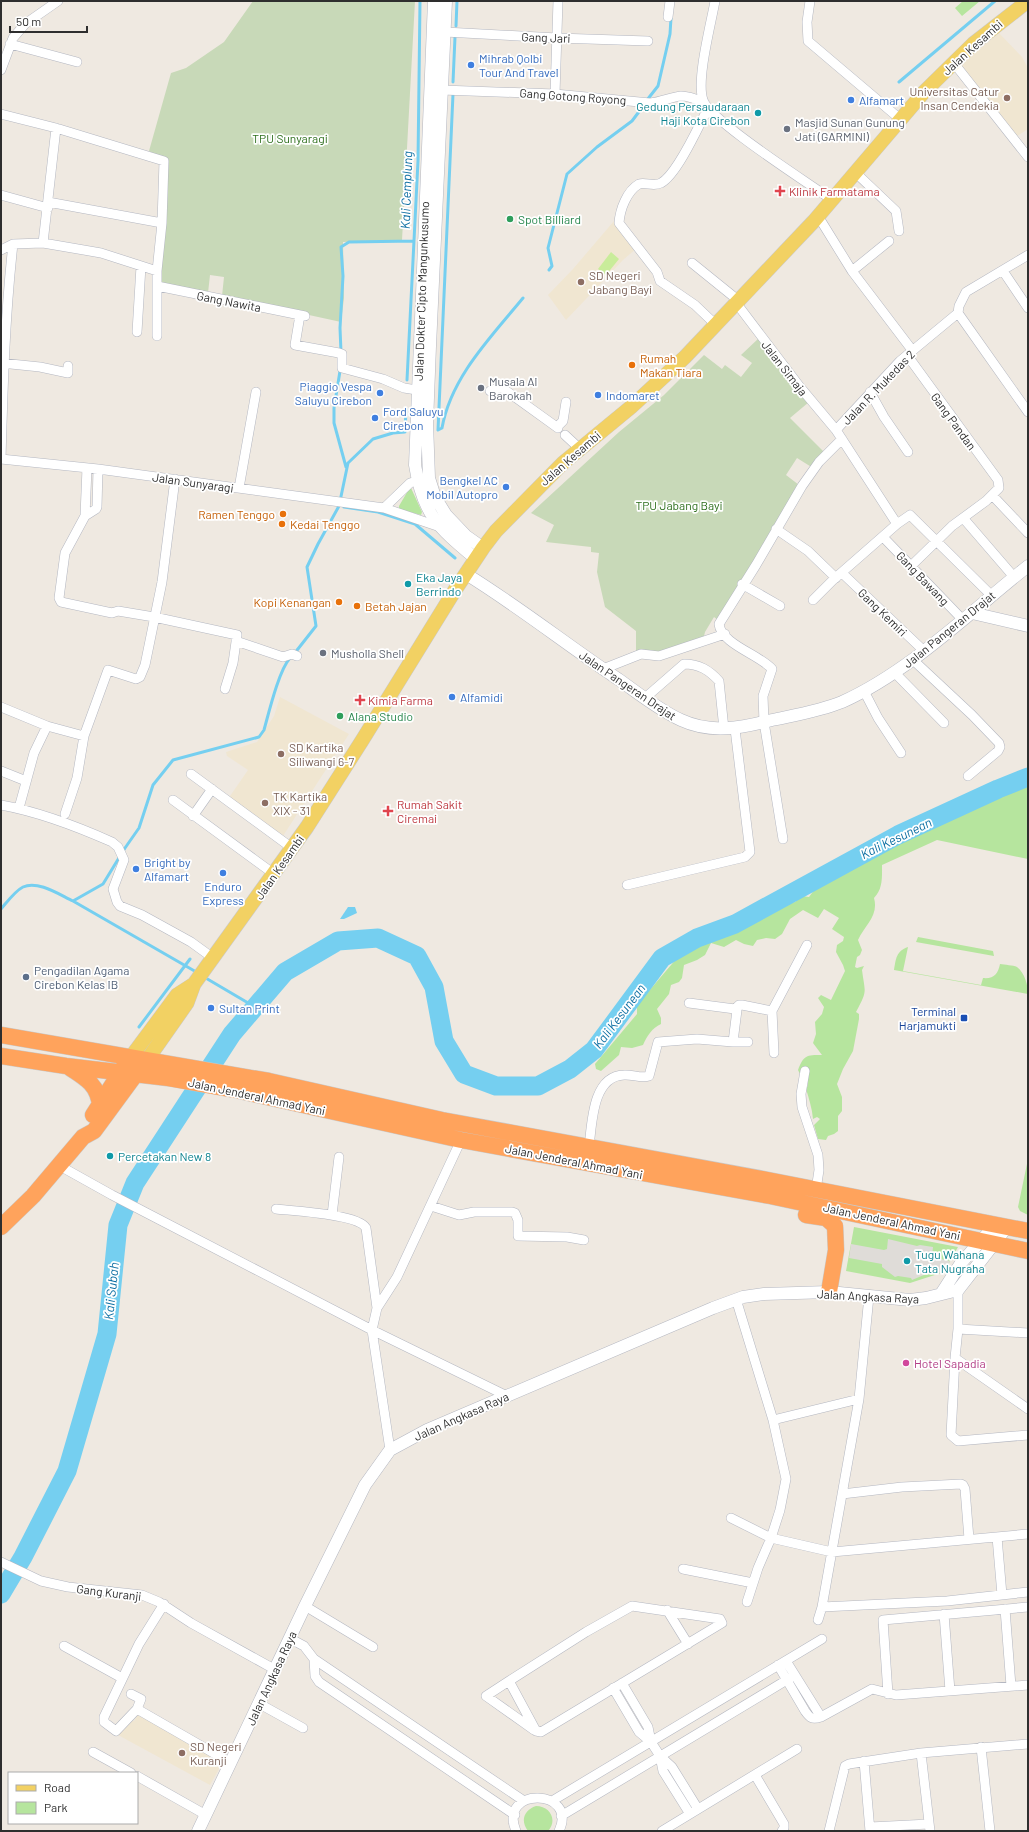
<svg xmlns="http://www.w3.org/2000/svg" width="1029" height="1832" font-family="Barlow,sans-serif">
  <rect width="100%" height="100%" fill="#efe9e1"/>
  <path fill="#f0e6d1" d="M 999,33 L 1022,57 L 1028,68 L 1028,129 L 1017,136 L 960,65 Z
    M 614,221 L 637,248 L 623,260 L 566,320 L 548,295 L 573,269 Z
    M 280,697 L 349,734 L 283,836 L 228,799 L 248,770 L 227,756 L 226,752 L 257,742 L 274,716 Z
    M 139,1713 L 224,1760 L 210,1785 L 118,1735 L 130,1719 L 134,1721 Z"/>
  <path fill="#b6e59e" d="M 963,1 L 980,1 L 962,16 L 955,8 Z
    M 411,488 L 422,512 L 421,515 L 399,509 L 399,506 L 409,489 Z
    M 1028,783 L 1028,859 L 937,840 L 882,865 C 882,877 883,889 874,898 C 879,916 865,925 858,940 L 862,950 L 860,955 L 857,957 L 855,967 L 857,968 L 864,966 L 862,970 C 865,993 868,990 856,1012 L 859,1014 L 859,1019 L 853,1051 L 843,1069 L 837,1084 L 842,1097 L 842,1111 L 838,1116 L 838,1131 L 834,1134 L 828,1136 L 826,1140 L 818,1139 L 814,1125 L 820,1119 L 817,1117 L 813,1119 C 812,1108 809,1099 806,1089 C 812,1080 801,1078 798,1070 C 804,1055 806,1055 822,1055 L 813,1043 L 816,1034 L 815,1022 L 822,1014 L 824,1007 L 818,998 L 821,995 L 831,1000 L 845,971 L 843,965 L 836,952 L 837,945 L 843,941 L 844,937 L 832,929 L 839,918 L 824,909 L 818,918 L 803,910 L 790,919 L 782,934 L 775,939 L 766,938 L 757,940 L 753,946 L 744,944 L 736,940 L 724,947 L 711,943 L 705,955 L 697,960 L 684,965 L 682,978 L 679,982 L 671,985 L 669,994 L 657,1009 L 661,1018 L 661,1024 C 652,1028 647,1036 643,1045 L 632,1048 L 621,1047 L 619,1055 L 601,1071 L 596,1069 L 595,1064 L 637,1014 L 637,1005 L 677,958 L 691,950 L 701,941 L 786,904 L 795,902 L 802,896 L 809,897 L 820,882 L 834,877 L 874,858 L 880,854 L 884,849 L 957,811 L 963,811 Z
    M 918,937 L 993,951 L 994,956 L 916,942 Z
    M 908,947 L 903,971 L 981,985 L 983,978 C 994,979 998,974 1000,964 C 1005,965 1013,965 1017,967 C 1025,973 1028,986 1028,994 L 894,970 C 896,959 896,951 908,947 Z
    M 1028,1159 L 1028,1215 L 1020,1211 L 1018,1207 Z
    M 854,1227 L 958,1247 L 944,1272 L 910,1283 L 846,1271 Z
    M 536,1806 C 550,1806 558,1820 548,1831 L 528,1831 C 520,1821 524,1810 536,1806 Z"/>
  <path fill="#c8d9b8" d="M 253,1 L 415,1 L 402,240 L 343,242 L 344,298 L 341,322 L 222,296 L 224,277 L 210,275 L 208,293 L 160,285 L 168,163 L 149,151 L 171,73 L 186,68 L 224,42 Z
    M 759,338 L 809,402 L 790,418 L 824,452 L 813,468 L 797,458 L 786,475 L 799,485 L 718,620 L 714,617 L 705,632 L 703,640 L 657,654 L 636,651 L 636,631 L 605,607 L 597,572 L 599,553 L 591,552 L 591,547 L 546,542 L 554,525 L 531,513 L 619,432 L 664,395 L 704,355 L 722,369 L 725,365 L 741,377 L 752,363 L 741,355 Z"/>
  <path fill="#c9ec9a" d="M 611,252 L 619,259 L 606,275 L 598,269 Z"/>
  <path fill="#dfdcd8" d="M 888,1239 L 917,1246 L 920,1245 L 933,1247 L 932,1257 L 950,1261 L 944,1272 L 939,1273 L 931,1272 L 912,1280 L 911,1278 L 898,1276 L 895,1277 L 882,1267 L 882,1264 L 849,1258 L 851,1244 L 884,1250 L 887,1249 Z"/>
  <path fill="#75cff0" d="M 348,907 L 355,907 L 357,913 L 344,919 L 340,919 Z"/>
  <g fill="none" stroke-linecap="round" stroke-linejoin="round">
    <path stroke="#75cff0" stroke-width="3" d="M 456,26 L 457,1
      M 453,82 L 455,37
      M 899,82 L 995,1
      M 647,100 L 658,86 L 670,34 L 671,18
      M 549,270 L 552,266 L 548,248 L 567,174 L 597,147 L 632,121 L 644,105
      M 341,352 L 340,328 L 343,276 L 341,247 L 349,242 L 414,241
      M 340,371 L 334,408 L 334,423 L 346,467
      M 407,380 L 418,161 L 420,1
      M 438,430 L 453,94
      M 438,430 L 442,428 C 451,377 491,337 523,298
      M 344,507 L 378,512 L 415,524 L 455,558
      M 294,654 L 316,626 L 307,567 L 318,544 L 339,506 L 348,463 L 373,439 L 393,433 L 405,432 L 406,409
      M 73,901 L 198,973
      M 1,909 C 7,902 15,891 23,887 C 38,880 60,895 73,901 L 103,884 L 125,848 L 139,828 L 153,785 L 173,760 L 259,737 L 264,730 C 269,712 279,670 290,658
      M 204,977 L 255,1007
      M 139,1027 L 190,959"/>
    <path stroke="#75cff0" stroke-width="19" d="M 1,1594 L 23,1557 L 67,1471 L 107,1334 L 118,1225 L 135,1183 L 232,1034 L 285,972 L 338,941 L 378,938 L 417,956 L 434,987 L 444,1041 L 464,1074 L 496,1086 L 538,1086 L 570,1069 L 594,1050 L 662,958 L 697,938 L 735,924 L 898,835 L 998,789 L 1028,777"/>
    <defs>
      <path id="street" d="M 715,1 C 711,24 696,80 703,100 C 709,120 810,184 832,200
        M 810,1 L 807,22 L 808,41 L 900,119
        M 668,17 L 670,1
        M 445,32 L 557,38 L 648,41
        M 10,44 L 77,62
        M 953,62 L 1028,157
        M 1,70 L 13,38 L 25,24 L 58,1
        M 442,90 L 555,94 L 650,103 C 661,102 671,97 681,96 C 689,96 696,99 703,102
        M 555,94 L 558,1
        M 710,110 L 704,116 C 696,132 676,175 661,183 C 654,187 646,182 639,184 C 627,191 620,209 619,223 L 657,272 L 660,281 L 695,305 L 716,325
        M 1,114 L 56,128 L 164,161 L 162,223 L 157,271 L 157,336
        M 856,173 L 896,211 L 899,231
        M 1,195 L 48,208
        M 48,202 L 162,223
        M 818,216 L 852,271 L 912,350
        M 43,243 L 56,128
        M 1,250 L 13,244 L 43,243 L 101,253 L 157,271
        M 692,263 L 739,301
        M 852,271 L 889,241
        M 1003,271 L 1028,308
        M 157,286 L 305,316
        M 737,304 L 800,387 L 836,430 L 897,524 L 833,580 L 813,600
        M 958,313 L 1028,412
        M 300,315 L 295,345 L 339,353 L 342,354 L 342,368 L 383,379 L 404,388 L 417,390
        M 137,332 L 141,266
        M 907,355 L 998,480 L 999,488 L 986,501 L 952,526 L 911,566
        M 1,363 L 40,367 L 68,373 L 68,366
        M 490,391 L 501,387 L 558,428
        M 870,392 L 884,417 L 908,452
        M 557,427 L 563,421 L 566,402
        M 836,430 L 900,361 L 958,313 L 959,306 L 966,292 L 1028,255
        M 565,435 L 580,449
        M 1,459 L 98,469 L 384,508 L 443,528
        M 1,459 C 3,387 5,316 13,244
        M 98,469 L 97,507 L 96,509 L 85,516 L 65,553 L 59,598 L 61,602 L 112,613 L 118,611 L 154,617 L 237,635 L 233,663 L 225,689
        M 239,488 L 256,392
        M 992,495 L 1028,533
        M 384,508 L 410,483 L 423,479
        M 85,516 L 87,468
        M 964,519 L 1014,577
        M 897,524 L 910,515 L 991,595
        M 776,529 L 808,551 L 836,578
        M 883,537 L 963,620
        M 842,573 L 923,650
        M 742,584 L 780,606
        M 236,641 L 283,657 L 292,654 L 297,656
        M 912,659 L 972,715 L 999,743 L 1000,747 L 998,751 L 968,776
        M 603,669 L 641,654 L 659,656 L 725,634
        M 894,672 L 944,723
        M 864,691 L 878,718 L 901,753
        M 645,698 L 684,664 C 699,664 709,670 719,681 L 724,729
        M 1,707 L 47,726 L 84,736
        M 1,771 L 26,781
        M 191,774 L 292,848
        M 173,800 L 274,874
        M 1,805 C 40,812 76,826 112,842 L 118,847 L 124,860 L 113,889 L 117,902 L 120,906 L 142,915 L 191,942 L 213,958
        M 19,808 L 34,753 L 47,726
        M 65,814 L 77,778 L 84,736 L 108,670 L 136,679 L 140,677 L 145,665 L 162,582 L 175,479
        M 193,816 L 212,789
        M 783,839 L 764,722 L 763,696 L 772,669 C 760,655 721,644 719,624 L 756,565 L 802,486 L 819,462 L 842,439
        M 627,885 L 745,857 L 750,852 L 735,729
        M 735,1009 L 739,1005 L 742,1005 L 772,1011 L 774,1053
        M 772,1011 L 807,945
        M 733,1042 L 748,1042
        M 805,1071 L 801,1094 L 802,1107 L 818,1155 L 819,1170 L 816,1190
        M 589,1147 C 592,1124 592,1076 624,1075 C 632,1074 641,1079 649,1076 L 658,1042 L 697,1039 L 733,1042 L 737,1010 L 735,1009 L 689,1003
        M 60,1166 L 112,1195 L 372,1330 L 507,1396
        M 431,1206 L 459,1215 L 474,1212 L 512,1212 L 515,1213 L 518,1220 L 518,1236 L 567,1237 L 584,1240
        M 276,1209 C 293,1211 358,1214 366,1228 L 377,1308
        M 332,1215 L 339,1157
        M 958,1290 L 958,1329 L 1028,1333
        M 736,1299 L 773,1420 L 786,1479 L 780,1510 L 771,1538 L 758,1568 L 747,1602
        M 958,1329 L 955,1358 L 1028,1409
        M 955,1358 L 951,1435 L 958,1441 L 1028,1435
        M 773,1420 L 859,1399
        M 390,1450 L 372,1330 L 377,1308 L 397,1277 L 461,1140
        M 842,1494 L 902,1487 L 961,1484 L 963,1485 L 965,1489 L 969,1539
        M 731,1518 L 771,1538 L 832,1552 L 1028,1534
        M 997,1537 L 1002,1595
        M 1,1562 L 41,1581 L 68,1587 L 142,1595 L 159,1602 L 191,1623 L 274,1669
        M 683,1569 L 753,1583
        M 305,1606 L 373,1647
        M 632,1606 L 720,1619 L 722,1623 L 541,1732 L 536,1731 L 509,1681 L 586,1632 Z
        M 822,1607 L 947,1601 L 1028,1592
        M 1005,1609 L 1011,1686
        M 667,1610 L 688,1644
        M 944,1614 L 950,1691
        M 818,1620 L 822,1607 L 859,1399 L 869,1296
        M 289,1638 L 304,1646 L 314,1659 L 524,1801
        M 64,1646 L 122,1678
        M 314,1659 L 315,1676 L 319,1682 L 515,1815
        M 786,1661 L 821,1717
        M 778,1665 L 805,1711 C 810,1718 812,1720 821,1717 L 872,1689 L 896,1695 L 1028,1685
        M 509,1681 L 486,1696 L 534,1730
        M 622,1683 L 648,1727 L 651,1742
        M 613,1688 L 639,1732 L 651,1742 L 660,1756 L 672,1767 L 698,1809
        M 131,1694 L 141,1699 L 137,1709 L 116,1731 L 104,1722 L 104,1717 L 139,1644 L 164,1604
        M 888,1694 L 883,1620 L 1028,1607
        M 258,1703 L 303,1728
        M 137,1709 L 231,1763
        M 981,1747 L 990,1831
        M 93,1752 L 131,1773
        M 921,1753 L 930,1831
        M 660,1756 L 663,1771 L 690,1814
        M 864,1761 L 870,1831
        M 755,1775 L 784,1824 L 784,1828 L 782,1831
        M 137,1776 L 206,1815
        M 552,1801 L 822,1639
        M 561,1816 L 795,1675
        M 870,1827 L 929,1824
        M 516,1831 C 497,1786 579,1788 559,1831
        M 662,1831 L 797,1749
        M 829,1831 L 845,1766 L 849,1764 L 921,1753 L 1028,1744"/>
      <path id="secondary" d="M 434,1 L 415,465 C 423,515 438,527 476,559
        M 446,1 L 430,346 L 427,423 L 429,478 L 435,497 L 446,515 L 466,536 L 483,548
        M 466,574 C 518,606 567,645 618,679 C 638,693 659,710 681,720 C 711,734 741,728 772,720 C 795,715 820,711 842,702 C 909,672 970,612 1028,566
        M 972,613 L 1028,626
        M 941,1294 L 961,1263 L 995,1225
        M 198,1831 L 305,1606 L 365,1485 L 390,1450 L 427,1430 L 713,1308 L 743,1297 L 764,1294 L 829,1292 L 910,1300 L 926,1298 L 958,1290 L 1007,1227"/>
      <path id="primary" d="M 131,1057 L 177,995 L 194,984
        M 147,1060 L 187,1003 L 194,984 L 307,827 L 363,739 L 455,590 L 483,548 L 496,531 L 563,463 L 631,407 L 685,357 L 814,221 L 924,92 L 973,44 L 1028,1"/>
      <path id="highway" d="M 1,1035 L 269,1081 L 442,1120 L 768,1180 L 1028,1231
        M 1,1056 L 66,1066 L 168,1078 L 236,1090 L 461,1140 L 770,1196 L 1028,1251
        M 70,1068 C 86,1078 99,1086 100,1107
        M 93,1115 L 125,1065
        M 806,1215 L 826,1218 L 835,1226 L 836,1250 L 829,1292
        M 1,1227 L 33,1196 L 83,1137 L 94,1131 L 141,1067"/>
    </defs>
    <use href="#street" stroke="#b4b7c1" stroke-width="10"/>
    <use href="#secondary" stroke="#b4b7c1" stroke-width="13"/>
    <use href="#primary" stroke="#c9c9c9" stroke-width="15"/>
    <use href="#highway" stroke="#c9c9c9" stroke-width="17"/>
    <use href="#street" stroke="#fff" stroke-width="9"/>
    <use href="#secondary" stroke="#fff" stroke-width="12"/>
    <use href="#primary" stroke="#f2d163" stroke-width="14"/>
    <use href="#highway" stroke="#ffa35c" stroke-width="16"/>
  </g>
  <g fill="#3f7fe0" stroke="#fff" stroke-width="1.5">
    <circle cx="471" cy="65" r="4"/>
    <circle cx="851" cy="100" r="4"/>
    <circle cx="380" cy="393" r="4"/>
    <circle cx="598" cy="395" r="4"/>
    <circle cx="375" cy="418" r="4"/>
    <circle cx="506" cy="487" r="4"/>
    <circle cx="452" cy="697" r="4"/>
    <circle cx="136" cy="869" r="4"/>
    <circle cx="223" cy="873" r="4"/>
    <circle cx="211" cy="1008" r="4"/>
  </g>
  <g fill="#8d6e63" stroke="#fff" stroke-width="1.5">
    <circle cx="1007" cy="98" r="4"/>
    <circle cx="581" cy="282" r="4"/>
    <circle cx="281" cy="754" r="4"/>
    <circle cx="265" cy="803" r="4"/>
    <circle cx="182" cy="1753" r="4"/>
  </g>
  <g fill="#0f9aa8" stroke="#fff" stroke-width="1.5">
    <circle cx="758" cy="113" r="4"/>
    <circle cx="408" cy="584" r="4"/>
    <circle cx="110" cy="1156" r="4"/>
    <circle cx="907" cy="1261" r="4"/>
  </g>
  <g fill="#6b7280" stroke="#fff" stroke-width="1.5">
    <circle cx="787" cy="129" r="4"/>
    <circle cx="481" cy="388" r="4"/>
    <circle cx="323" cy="653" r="4"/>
  </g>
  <g fill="#e0444e" stroke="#fff" stroke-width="1.5">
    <path d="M778 185h4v4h4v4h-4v4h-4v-4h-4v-4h4z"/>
    <path d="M358 694h4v4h4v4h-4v4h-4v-4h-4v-4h4z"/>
    <path d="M386 805h4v4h4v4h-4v4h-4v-4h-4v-4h4z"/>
  </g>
  <g fill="#2e9e5b" stroke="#fff" stroke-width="1.5">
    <circle cx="510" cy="219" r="4"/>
    <circle cx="340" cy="716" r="4"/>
  </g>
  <g fill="#e8710a" stroke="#fff" stroke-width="1.5">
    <circle cx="632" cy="365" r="4"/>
    <circle cx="283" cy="514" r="4"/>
    <circle cx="282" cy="524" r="4"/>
    <circle cx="339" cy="602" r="4"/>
    <circle cx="357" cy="606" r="4"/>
  </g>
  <circle fill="#5c6f8a" stroke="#fff" stroke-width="1.5" cx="26" cy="977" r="4"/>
  <rect fill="#1a4fb4" stroke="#fff" stroke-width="1.5" x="960" y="1014" width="8" height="8" rx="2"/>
  <circle fill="#d1479c" stroke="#fff" stroke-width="1.5" cx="906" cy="1363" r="4"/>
  <g text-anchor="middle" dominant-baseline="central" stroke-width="3.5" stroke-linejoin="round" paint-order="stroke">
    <g font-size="12" fill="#2e2e2e" stroke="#fff">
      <text transform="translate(546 37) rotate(2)">Gang Jari</text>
      <text transform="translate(972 47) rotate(-42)">Jalan Kesambi</text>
      <text transform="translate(573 96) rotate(4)">Gang Gotong Royong</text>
      <text transform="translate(421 291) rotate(-88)">Jalan Dokter Cipto Mangunkusumo</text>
      <text transform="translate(229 301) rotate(11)">Gang Nawita</text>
      <text transform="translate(785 368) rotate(52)">Jalan Simaja</text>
      <text transform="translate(878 387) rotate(-46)">Jalan R. Mukedas 2</text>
      <text transform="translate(954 421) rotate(54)">Gang Pandan</text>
      <text transform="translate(570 458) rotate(-41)">Jalan Kesambi</text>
      <text transform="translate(193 482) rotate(8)">Jalan Sunyaragi</text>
      <text transform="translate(923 578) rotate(46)">Gang Bawang</text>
      <text transform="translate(883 612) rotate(44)">Gang Kemiri</text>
      <text transform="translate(949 629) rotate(-39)">Jalan Pangeran Drajat</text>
      <text transform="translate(628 685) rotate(34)">Jalan Pangeran Drajat</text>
      <text transform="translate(279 867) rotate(-55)">Jalan Kesambi</text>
      <text transform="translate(257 1096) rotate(12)">Jalan Jenderal Ahmad Yani</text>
      <text transform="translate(574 1161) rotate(11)">Jalan Jenderal Ahmad Yani</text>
      <text transform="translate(892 1221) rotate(12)">Jalan Jenderal Ahmad Yani</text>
      <text transform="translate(868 1296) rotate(3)">Jalan Angkasa Raya</text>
      <text transform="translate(461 1416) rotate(-24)">Jalan Angkasa Raya</text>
      <text transform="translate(109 1592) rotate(7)">Gang Kuranji</text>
      <text transform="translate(271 1678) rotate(-65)">Jalan Angkasa Raya</text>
    </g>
    <g font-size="12" fill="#366cbe" stroke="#fff" text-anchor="start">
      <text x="479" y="58">Mihrab Qolbi<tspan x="479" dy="14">Tour And Travel</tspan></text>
      <text x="859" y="100">Alfamart</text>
      <text x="372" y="386" text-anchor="end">Piaggio Vespa<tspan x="372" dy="14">Saluyu Cirebon</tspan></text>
      <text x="606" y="395">Indomaret</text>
      <text x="383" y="411">Ford Saluyu<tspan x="383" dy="14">Cirebon</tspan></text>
      <text x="498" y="480" text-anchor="end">Bengkel AC<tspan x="498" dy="14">Mobil Autopro</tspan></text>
      <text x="460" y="697">Alfamidi</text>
      <text x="144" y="862">Bright by<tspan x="144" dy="14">Alfamart</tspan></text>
      <text x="223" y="886" text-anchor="middle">Enduro<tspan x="223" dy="14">Express</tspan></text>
      <text x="219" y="1008">Sultan Print</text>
    </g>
    <g font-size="12" fill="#785e54" stroke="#fff" text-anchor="start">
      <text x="999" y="91" text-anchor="end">Universitas Catur<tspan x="999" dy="14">Insan Cendekia</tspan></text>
      <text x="589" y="275">SD Negeri<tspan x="589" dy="14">Jabang Bayi</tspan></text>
      <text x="289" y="747">SD Kartika<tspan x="289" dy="14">Siliwangi 6-7</tspan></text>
      <text x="273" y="796">TK Kartika<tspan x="273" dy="14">XIX - 31</tspan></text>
      <text x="190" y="1746">SD Negeri<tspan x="190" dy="14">Kuranji</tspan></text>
    </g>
    <g font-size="12" fill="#0d838f" stroke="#fff" text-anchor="start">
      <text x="750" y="106" text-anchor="end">Gedung Persaudaraan<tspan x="750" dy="14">Haji Kota Cirebon</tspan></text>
      <text x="416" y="577">Eka Jaya<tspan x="416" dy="14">Berrindo</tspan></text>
      <text x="118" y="1156">Percetakan New 8</text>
      <text x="915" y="1254">Tugu Wahana<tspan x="915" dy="14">Tata Nugraha</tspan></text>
    </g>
    <g font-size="12" fill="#5b616d" stroke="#fff" text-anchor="start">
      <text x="795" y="122">Masjid Sunan Gunung<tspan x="795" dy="14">Jati (GARMINI)</tspan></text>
      <text x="489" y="381">Musala Al<tspan x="489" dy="14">Barokah</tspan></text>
      <text x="331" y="653">Musholla Shell</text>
    </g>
    <g font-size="12" fill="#2c6e1b" stroke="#fff">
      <text x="290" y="138">TPU Sunyaragi</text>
      <text x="679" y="505">TPU Jabang Bayi</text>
    </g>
    <g font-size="12" fill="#be3a42" stroke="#fff" text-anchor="start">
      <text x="789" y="191">Klinik Farmatama</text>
      <text x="368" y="700">Kimia Farma</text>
      <text x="397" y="804">Rumah Sakit<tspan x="397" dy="14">Ciremai</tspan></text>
    </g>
    <g font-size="12" fill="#27864d" stroke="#fff" text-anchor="start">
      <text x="518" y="219">Spot Billiard</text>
      <text x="348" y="716">Alana Studio</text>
    </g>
    <g font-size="12" fill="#c56008" stroke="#fff" text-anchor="start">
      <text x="640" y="358">Rumah<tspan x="640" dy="14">Makan Tiara</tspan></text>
      <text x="275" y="514" text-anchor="end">Ramen Tenggo</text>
      <text x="290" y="524">Kedai Tenggo</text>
      <text x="331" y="602" text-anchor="end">Kopi Kenangan</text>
      <text x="365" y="606">Betah Jajan</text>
    </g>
    <g font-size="12" fill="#4e5e75" stroke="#fff" text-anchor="start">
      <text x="34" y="970">Pengadilan Agama<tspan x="34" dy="14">Cirebon Kelas IB</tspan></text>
    </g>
    <g font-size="12" fill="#164399" stroke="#fff" text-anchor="end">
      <text x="956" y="1011">Terminal<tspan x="956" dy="14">Harjamukti</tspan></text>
    </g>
    <g font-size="12" fill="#b23c85" stroke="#fff" text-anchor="start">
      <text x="914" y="1363">Hotel Sapadia</text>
    </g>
    <g font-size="13" font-style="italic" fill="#0d6fa3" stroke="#fff">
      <text transform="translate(406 190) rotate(-88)">Kali Cemplung</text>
      <text transform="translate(896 838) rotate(-26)">Kali Kesunean</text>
      <text transform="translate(619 1016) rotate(-53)">Kali Kesunean</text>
      <text transform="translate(111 1291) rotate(-84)">Kali Subah</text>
    </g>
  </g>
  <rect width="1029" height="1832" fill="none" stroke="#2e2e2e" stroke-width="4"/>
  <rect x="8" y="1772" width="130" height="52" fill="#ffffff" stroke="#ababab"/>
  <rect x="16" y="1785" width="20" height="6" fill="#f2d163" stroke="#ababab"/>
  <text x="44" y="1792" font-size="12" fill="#2e2e2e">Road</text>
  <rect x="16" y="1802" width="20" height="12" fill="#b6e59e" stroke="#ababab"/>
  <text x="44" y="1812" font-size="12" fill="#2e2e2e">Park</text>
  <path d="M10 26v6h77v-6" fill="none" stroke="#2e2e2e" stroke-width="2"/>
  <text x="16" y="26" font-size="12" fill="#2e2e2e" stroke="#ffffff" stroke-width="3" paint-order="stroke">50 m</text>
</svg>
